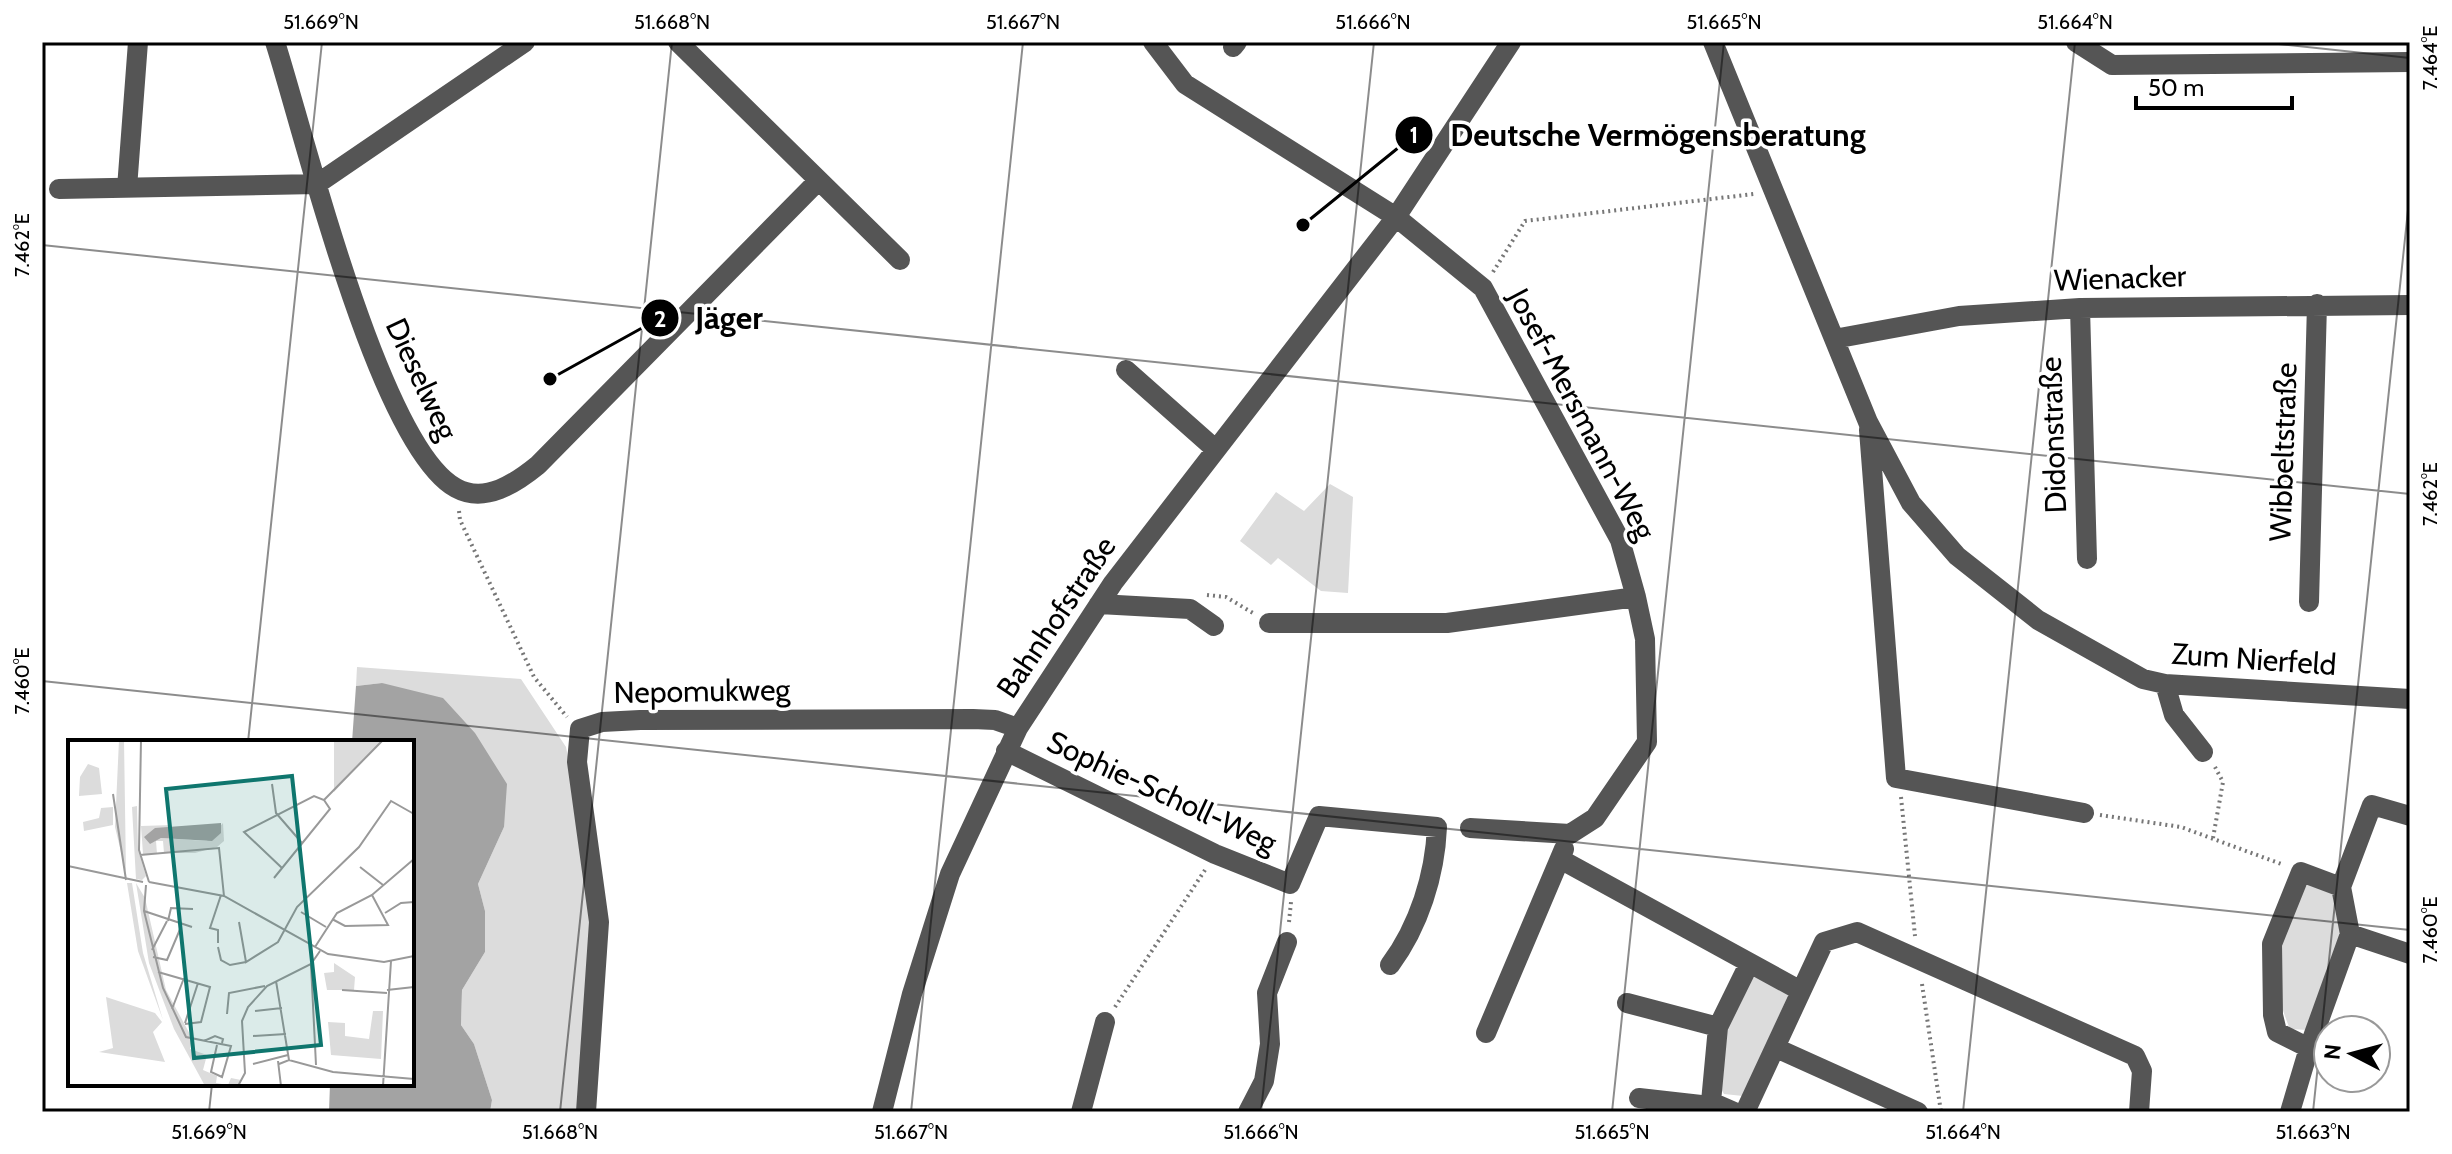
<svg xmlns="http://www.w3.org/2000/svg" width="2452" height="1154" font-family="Cabin,sans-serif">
  <rect width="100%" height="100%" fill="#fff"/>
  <path fill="#dcdcdc" d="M 1330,484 L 1353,497 L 1348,593 L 1321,591 L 1278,558 L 1271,565 L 1240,541 L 1276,492 L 1304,511 Z
    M 357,667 L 521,679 L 566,747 L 607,949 L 589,1112 L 490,1112 L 492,1100 L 474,1044 L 461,1025 L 462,990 L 485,952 L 485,911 L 478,884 L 504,827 L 382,683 L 356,686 Z
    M 2314,882 L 2333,889 L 2341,936 L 2308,1030 L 2290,1029 C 2267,976 2279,940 2299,889 Z
    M 1758,976 L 1789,993 L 1743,1096 L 1724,1094 C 1703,1060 1731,1011 1746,980 Z"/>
  <path fill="#a3a3a3" d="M 382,683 L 443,698 L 475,733 L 507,784 L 504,827 L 478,884 L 485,911 L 485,952 L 462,990 L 461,1025 L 474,1044 L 492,1100 L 490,1112 L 329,1112 L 330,1084 L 412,1084 L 412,742 L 352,742 L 356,686 Z"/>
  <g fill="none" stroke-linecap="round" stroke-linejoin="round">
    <path stroke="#777" stroke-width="4" stroke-dasharray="2 4" stroke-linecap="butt" d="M 1493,272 L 1525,221 L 1754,194
      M 459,511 L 460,520 L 534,677 L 567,717
      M 1207,595 L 1226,597 L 1253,613
      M 1901,797 L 1915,936
      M 2100,815 L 2181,827 L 2284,865
      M 2213,838 L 2223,782 L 2215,767
      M 1289,922 L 1291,902
      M 1922,984 L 1941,1112
      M 1115,1007 L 1205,870"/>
    <path stroke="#555" stroke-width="20" d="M 275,42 C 304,132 379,446 456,488 C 485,504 516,483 538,465 L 818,181
      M 678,42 L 900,260
      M 1153,42 L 1185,84 L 1396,217 L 1483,288 L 1620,540 L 1636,597 L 1447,623 L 1269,623
      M 1713,42 L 1868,422 L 1911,503 L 1957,556 L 2038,620 L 2143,679 L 2165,684 L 2410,699
      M 2076,42 L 2112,65 L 2410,62
      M 1233,47 L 1237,42
      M 127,188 L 138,42
      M 59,189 L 317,184 L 525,42
      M 2080,308 L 2087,559
      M 1834,339 L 1959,316 L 2080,308 L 2410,305
      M 1126,370 L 1214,448
      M 1869,430 L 1896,778 L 2084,813
      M 2309,602 L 2317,304
      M 1099,604 L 1190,609 L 1214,626
      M 2165,684 L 2174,715 L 2203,752
      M 1006,751 L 1215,854 L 1290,884 L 1319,816 L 1437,827 C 1435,875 1419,926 1390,965
      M 1470,828 L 1570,834 L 1595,818 L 1647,742 L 1645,639 L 1636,597
      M 1560,859 L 1801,991
      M 2350,934 L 2410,954
      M 1627,1003 L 1718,1027
      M 1486,1033 L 1564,849
      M 1776,1048 L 1918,1112
      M 2309,1048 L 2277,1032 L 2273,1015 L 2272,944 L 2301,872 L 2341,887
      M 1639,1098 L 1701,1105 L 1711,1102
      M 586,1112 L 599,922 L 577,762 L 580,729 L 602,722 L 640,720 L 973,719 L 995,720 L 1018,728
      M 882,1112 L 912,994 L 950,874 L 1018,728 L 1113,583 L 1396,217 L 1511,42
      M 1081,1112 L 1105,1022
      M 1248,1112 L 1264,1081 L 1270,1044 L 1267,993 L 1287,942
      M 1734,1112 L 1711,1102 L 1718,1027 L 1749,964
      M 1745,1112 L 1824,942 L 1857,932 L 2135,1056 L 2142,1071 L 2139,1112
      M 2290,1112 L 2309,1048 L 2350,934 L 2341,887 L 2372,805 L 2410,816"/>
  </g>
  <path fill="none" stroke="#000" stroke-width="2" stroke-opacity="0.45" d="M 2260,42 L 2410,58M 42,245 L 2410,494M 42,681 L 2410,930M 248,742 L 322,42M 209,1112 L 212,1084M 560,1112 L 672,42M 911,1112 L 1023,42M 1261,1112 L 1374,42M 1612,1112 L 1724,42M 1963,1112 L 2075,42M 2313,1112 L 2410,191"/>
  <g text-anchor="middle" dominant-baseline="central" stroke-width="7" stroke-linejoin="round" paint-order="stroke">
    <g font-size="30" fill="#000" stroke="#fff">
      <text transform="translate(2120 278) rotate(-2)">Wienacker</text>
      <text transform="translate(422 379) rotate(65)">Dieselweg</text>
      <text transform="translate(1582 414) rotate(62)">Josef-Mersmann-Weg</text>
      <text transform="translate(2053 435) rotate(-92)">Didonstraße</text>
      <text transform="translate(2283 452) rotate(-88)">Wibbeltstraße</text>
      <text transform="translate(1056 617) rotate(-56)">Bahnhofstraße</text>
      <text transform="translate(2254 659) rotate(4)">Zum Nierfeld</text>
      <text transform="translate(702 691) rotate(-1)">Nepomukweg</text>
      <text transform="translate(1162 792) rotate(25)">Sophie-Scholl-Weg</text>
    </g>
  </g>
  <g transform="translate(68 740)">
    <rect width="346" height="346" fill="#fff"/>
    <path d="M 51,0 L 56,0 L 58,133 L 47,87 ZM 266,0 L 315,0 L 266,52 ZM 20,24 L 31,28 L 34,54 L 11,56 L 12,37 ZM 69,66 L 70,110 L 78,136 L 74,140 L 68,139 L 64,67 ZM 45,67 L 45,85 L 16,91 L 15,82 L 31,78 L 33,68 ZM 155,83 L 156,101 L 149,107 L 127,113 L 96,113 L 95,101 L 88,101 L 89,114 L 75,114 L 73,86 L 104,85 L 85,102 L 93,98 L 139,101 ZM 59,143 L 64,143 L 75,213 L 95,280 L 70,211 ZM 68,143 L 77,158 L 98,250 L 124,298 L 122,309 L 139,315 L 135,330 L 149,336 L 148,343 L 160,345 L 163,338 L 173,340 L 169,346 L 137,346 L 106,289 L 81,223 ZM 266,223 L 287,237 L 286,250 L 259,250 L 256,233 L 266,232 ZM 38,257 L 87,273 L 94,282 L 85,292 L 97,322 L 31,312 L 45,308 ZM 305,271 L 315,271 L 313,319 L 263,315 L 260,282 L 277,283 L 277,296 L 301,299 Z" fill="#dcdcdc"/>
    <path d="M 153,83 L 153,93 L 144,101 L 93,98 L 82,104 L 76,97 L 87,88 Z" fill="#a3a3a3"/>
    <path fill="none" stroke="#999" stroke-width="2" d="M 73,0 L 71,110 L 81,142M 204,44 L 208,73 L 234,103M 45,54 L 58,140M 256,60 L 315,0M 72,115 L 151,108 L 156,156M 0,126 L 75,142M 292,127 L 315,145M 206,138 L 262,69 L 256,60 L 246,56 L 176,92 L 214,128M 81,142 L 156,156 L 260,214 L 316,222 L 346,216M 78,145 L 76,171 L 95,248 L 118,297 L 163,306 L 154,337 L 143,332 L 149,305M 76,171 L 124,187M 233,172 L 258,187M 317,173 L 333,163 L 346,162M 264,179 L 277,186 L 320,185 L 304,155M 100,181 L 103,168 L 125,169M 171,182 L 178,222 L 210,202 L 229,167 L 291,107 L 323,61 L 346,74M 150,203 L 150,190 L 142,188 L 153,155M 150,207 L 153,220 L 162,225 L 178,222M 247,207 L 269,173 L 304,155 L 346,119M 84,210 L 99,181M 85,217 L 99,220 L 113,187M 243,225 L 248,325M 90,232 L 142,247 L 133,282 L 117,284M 208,241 L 221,320M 274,250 L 319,253M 319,250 L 346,247M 104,269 L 116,238M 187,271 L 214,268M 159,274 L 161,253 L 197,246M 117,283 L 130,243M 185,296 L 218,294M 136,301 L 147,296 L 155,299 L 154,303M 210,321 L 213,346M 185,324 L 220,315M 211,324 L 221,320 L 265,332 L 346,339M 170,346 L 177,333 L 174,281 L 180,267 L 199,246 L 243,224 L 252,211M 315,346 L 323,221"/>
    <path fill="#0f766e" fill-opacity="0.15" stroke="#0f766e" stroke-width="4" d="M 224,36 L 253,305 L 126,318 L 98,49 Z"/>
    <rect width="346" height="346" fill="none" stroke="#000" stroke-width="4"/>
  </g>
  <path fill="none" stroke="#000" stroke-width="3" d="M1303 225L1414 135M550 379L660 318"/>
  <g fill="#000" stroke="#fff" stroke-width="3">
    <circle cx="1303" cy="225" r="8"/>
    <circle cx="550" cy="379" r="8"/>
    <circle cx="1414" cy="135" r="20"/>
    <circle cx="660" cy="318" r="20"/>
  </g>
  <g font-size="24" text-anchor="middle" font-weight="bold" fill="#fff">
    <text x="1414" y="143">1</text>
    <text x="660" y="327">2</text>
  </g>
  <g font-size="32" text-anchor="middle" font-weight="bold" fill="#000" stroke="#fff" stroke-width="7" stroke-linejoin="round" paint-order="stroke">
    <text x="1658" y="146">Deutsche Vermögensberatung</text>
    <text x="729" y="329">Jäger</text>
  </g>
  <rect width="2452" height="1154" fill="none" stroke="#ffffff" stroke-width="88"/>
  <g transform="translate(2352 1054) rotate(276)"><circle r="38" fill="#ffffff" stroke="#999999" stroke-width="2"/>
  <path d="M0-6L14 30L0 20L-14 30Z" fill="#000000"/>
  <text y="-12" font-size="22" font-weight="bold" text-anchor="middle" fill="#000000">N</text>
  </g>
  <path d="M2136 96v12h156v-12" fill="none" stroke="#000000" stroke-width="4"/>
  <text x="2148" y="96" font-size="24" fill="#000000" stroke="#ffffff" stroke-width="6" paint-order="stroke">50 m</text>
  <rect x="44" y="44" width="2364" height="1066" fill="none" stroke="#000" stroke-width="3"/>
  <g font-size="20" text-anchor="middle" fill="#000">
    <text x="321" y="29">51.669°N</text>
    <text x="672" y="29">51.668°N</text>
    <text x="1023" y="29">51.667°N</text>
    <text x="1373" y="29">51.666°N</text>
    <text x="1724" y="29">51.665°N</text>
    <text x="2075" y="29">51.664°N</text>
    <text transform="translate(2430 58) rotate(-90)" y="7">7.464°E</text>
    <text transform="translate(22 245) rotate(-90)" y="7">7.462°E</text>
    <text transform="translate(2430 494) rotate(-90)" y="7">7.462°E</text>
    <text transform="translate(22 681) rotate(-90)" y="7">7.460°E</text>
    <text transform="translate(2430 930) rotate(-90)" y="7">7.460°E</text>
    <text x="209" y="1139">51.669°N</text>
    <text x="560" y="1139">51.668°N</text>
    <text x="911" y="1139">51.667°N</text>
    <text x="1261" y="1139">51.666°N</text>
    <text x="1612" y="1139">51.665°N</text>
    <text x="1963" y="1139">51.664°N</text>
    <text x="2313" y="1139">51.663°N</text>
  </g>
</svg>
